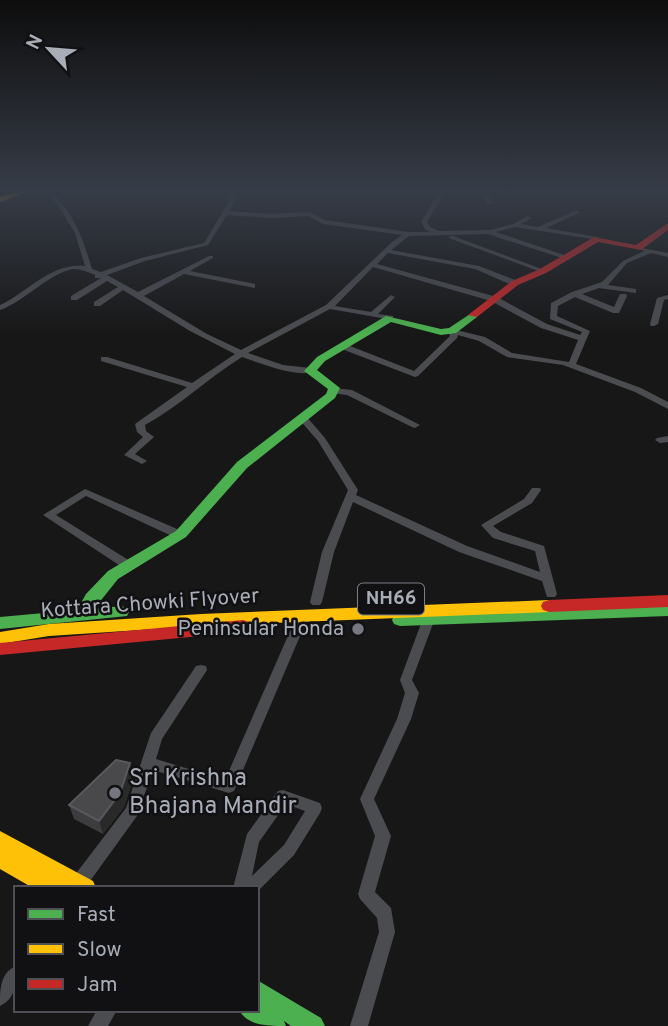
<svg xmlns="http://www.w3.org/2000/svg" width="668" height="1026" font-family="Overpass,sans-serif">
  <rect width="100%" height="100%" fill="#171717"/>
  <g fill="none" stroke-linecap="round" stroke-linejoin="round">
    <path fill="#4b4c50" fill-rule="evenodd" d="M 45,191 L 51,191 C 75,216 82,236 92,269 L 101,272 L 141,258 L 204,243 L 228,203 L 230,191 L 236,191 L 234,203 L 229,211 L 271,214 L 309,212 L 325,220 L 408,232 L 430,232 L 425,229 L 421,222 L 436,197 L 418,191 L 427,191 L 438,194 L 440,191 L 446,191 L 427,222 L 430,227 L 439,231 L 490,230 L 513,224 L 528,216 L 531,218 L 530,219 L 521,224 L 538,227 L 575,211 L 579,211 L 579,213 L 546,228 L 597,237 L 599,238 L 599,240 L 515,227 L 496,232 L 570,257 L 570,259 L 568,260 L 488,234 L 409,236 L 391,250 L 479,266 L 518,281 L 518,285 L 512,285 L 475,269 L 388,253 L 377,264 L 497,297 L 547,324 L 580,335 L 582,332 L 550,319 L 551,303 L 572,292 L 602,282 L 623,261 L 644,251 L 641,249 L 642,248 L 668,253 L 668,257 L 651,253 L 627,263 L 608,285 L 636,289 L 636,293 L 599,288 L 582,294 L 614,307 L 620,294 L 626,294 L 627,296 L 619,313 L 613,313 L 575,297 L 558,306 L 557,316 L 590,331 L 576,364 L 641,388 L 668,402 L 668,409 L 635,392 L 563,365 L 507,357 L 479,341 L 458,335 L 457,338 L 418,376 L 415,377 L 339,348 L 339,344 L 345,344 L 414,371 L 450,336 L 448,331 L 452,329 L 485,337 L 512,353 L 569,362 L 578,340 L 541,328 L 491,301 L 373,267 L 335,306 L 371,312 L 391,295 L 395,297 L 378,314 L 393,316 L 393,320 L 330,309 L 248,353 L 283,365 L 310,368 L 314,371 C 299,379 259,363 242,357 C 208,378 180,406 145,425 L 146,431 L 154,437 L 135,454 L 147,461 L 142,464 L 124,455 L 143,437 L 137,432 L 135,424 L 187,387 L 101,361 L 101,357 L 107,357 L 192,383 L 235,354 L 190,331 L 123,290 L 100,306 L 94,306 L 94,302 L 118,287 L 107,281 L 77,300 L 71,300 L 71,296 L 101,278 L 95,278 L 95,275 C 88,272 81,269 74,269 C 50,272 24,302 0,310 L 0,305 C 28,292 51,262 85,266 L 75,233 L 59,207 ZM 227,215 L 271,218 L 308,216 L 323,224 L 402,235 L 392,242 L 326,305 L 241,350 L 207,334 L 144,296 L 184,274 L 255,288 L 255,284 L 190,271 L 213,258 L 213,256 L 209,256 L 138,292 L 107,275 L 145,261 L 208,245 Z
      M 479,191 L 485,191 L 493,203 L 492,204 L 488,204 Z
      M 449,236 L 453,236 L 547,271 L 541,272 L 449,238 Z
      M 668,295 L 668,299 L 664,300 L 658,324 L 654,326 L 651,326 L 650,324 L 657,298 Z
      M 334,388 L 352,390 L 420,425 L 415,428 L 412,427 L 347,395 L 331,393 L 331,389 Z
      M 303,415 L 306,416 L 325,438 L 358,490 L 356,495 L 467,546 L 540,572 L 535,551 L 493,538 L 481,525 L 524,499 L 532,488 L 540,488 L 541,490 L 532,503 L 493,526 L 501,532 L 544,546 L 557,594 L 555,597 L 547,597 L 542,581 L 459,552 L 353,502 L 334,552 L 322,602 L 320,605 L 312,605 L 310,602 L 322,552 L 348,490 L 318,441 L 298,418 Z
      M 668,436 L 668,442 L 660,443 L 655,440 L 657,438 Z
      M 85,489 L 184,532 L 185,535 L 180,539 L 176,538 L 86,496 L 56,515 L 130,561 L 132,564 L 130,567 L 122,567 L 43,515 Z
      M 431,609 L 435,610 L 437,613 L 412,680 L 419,693 L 411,719 L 374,799 L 391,836 L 375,892 L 391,908 L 395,932 L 368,1026 L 350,1026 L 379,932 L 377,918 L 360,899 L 358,894 L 375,836 L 360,799 L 397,719 L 405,693 L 400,680 L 425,613 L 427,610 Z
      M 303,611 L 307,612 L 309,615 L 234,791 L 229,793 L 153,770 L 137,816 L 85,888 L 70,888 L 69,885 L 71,880 L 126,808 L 151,733 L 196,666 L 201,665 L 206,666 L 207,670 L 162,739 L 156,759 L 225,780 L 297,615 L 299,612 Z
      M 283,790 L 320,803 L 322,808 L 320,813 L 294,855 L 257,892 L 257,888 L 233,888 L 247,834 L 278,791 ZM 286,804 L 305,811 L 284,845 L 252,876 L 259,842 Z
      M 16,966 C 16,982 17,998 0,1006 C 0,989 0,973 16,966 Z
      M 97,1010 L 117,1010 L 108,1026 L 88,1026 Z"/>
    <path fill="#4caf50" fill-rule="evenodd" d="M 473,312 L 478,315 L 477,317 L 456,333 L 441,335 L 391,322 L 325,361 L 317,370 L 340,388 L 335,398 L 247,468 L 186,537 L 118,579 L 94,609 L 121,606 L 127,608 L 129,612 L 127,616 L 0,629 L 0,617 L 77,610 L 86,594 L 108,571 L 176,531 L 237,462 L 326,394 L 328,389 L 304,371 L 317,357 L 386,316 L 441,329 L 449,328 Z
      M 668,604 L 668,616 L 400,626 L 394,624 L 392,620 L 394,616 L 400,614 Z
      M 257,980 L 321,1018 L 325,1026 L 291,1026 L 284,1021 L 286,1026 C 267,1026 248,1026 239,1010 L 257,1010 Z"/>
    <path fill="#ffc107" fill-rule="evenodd" d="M 19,191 L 30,191 L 0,202 L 0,197 Z
      M 549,600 L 555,602 L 557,606 L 555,610 L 549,612 L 201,626 L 49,636 L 0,644 L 0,632 L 49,624 L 201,614 Z
      M 0,831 L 93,881 L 96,888 L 33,888 L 0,869 Z"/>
    <path fill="#c62828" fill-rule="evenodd" d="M 668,223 L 668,230 L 641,250 L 598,242 L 546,273 L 518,285 L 477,317 L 468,315 L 512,281 L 540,269 L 594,237 L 636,245 Z
      M 668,595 L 668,607 L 549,612 L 543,610 L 541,606 L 543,602 L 549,600 Z
      M 243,620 L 249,622 L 251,626 L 249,630 L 243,632 L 0,655 L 0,643 Z"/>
  </g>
  <path fill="#3d3d3f" d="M 134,777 L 124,807 L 103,834 L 74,819 L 69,805 Z"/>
  <path fill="#29292a" d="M 130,763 L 134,777 L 124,807 L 103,834 L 99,821 Z"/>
  <path fill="#49494c" stroke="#58595d" stroke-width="2" d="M 116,760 L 130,763 L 120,793 L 99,821 L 69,805 Z"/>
  <linearGradient id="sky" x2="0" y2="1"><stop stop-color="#0d0d0d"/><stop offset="0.57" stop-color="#363c47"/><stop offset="1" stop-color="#363c47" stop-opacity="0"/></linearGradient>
  <rect width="668" height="334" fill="url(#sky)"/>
  <g fill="#757880" stroke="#111113" stroke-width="2.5">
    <circle cx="358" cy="629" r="7"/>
    <circle cx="115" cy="793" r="7"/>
  </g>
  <g text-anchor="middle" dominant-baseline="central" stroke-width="5" stroke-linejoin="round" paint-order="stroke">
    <rect fill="#111113" stroke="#7b7e86" stroke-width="2" x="358" y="583.5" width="66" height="31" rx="5"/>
    <g font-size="19" font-weight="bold" fill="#a8adb8">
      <text x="391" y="599">NH66</text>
    </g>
    <g font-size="21" fill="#a8adb8" stroke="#111113">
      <text transform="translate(150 604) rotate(-4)">Kottara Chowki Flyover</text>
    </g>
    <g font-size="21" fill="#a8adb8" stroke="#111113" text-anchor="end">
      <text x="344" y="629">Peninsular Honda</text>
    </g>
    <g font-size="24" fill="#a8adb8" stroke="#111113" text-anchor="start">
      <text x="129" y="779">Sri Krishna<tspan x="129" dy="28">Bhajana Mandir</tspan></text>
    </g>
  </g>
  <rect x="14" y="886" width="245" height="126" fill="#111113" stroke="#4d4f55" stroke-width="2"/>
  <rect x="28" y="909" width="35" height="10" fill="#4caf50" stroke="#4d4f55" stroke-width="2"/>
  <text x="77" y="921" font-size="21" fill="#a8adb8">Fast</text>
  <rect x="28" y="944" width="35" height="10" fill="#ffc107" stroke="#4d4f55" stroke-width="2"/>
  <text x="77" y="956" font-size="21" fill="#a8adb8">Slow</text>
  <rect x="28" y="979" width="35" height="10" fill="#c62828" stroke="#4d4f55" stroke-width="2"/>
  <text x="77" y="991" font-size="21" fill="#a8adb8">Jam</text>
  <g transform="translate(49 49) rotate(296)" stroke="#111113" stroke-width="5" paint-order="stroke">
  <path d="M0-5L12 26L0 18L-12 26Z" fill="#a8adb8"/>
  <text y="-10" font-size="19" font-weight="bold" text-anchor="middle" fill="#a8adb8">N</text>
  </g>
</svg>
